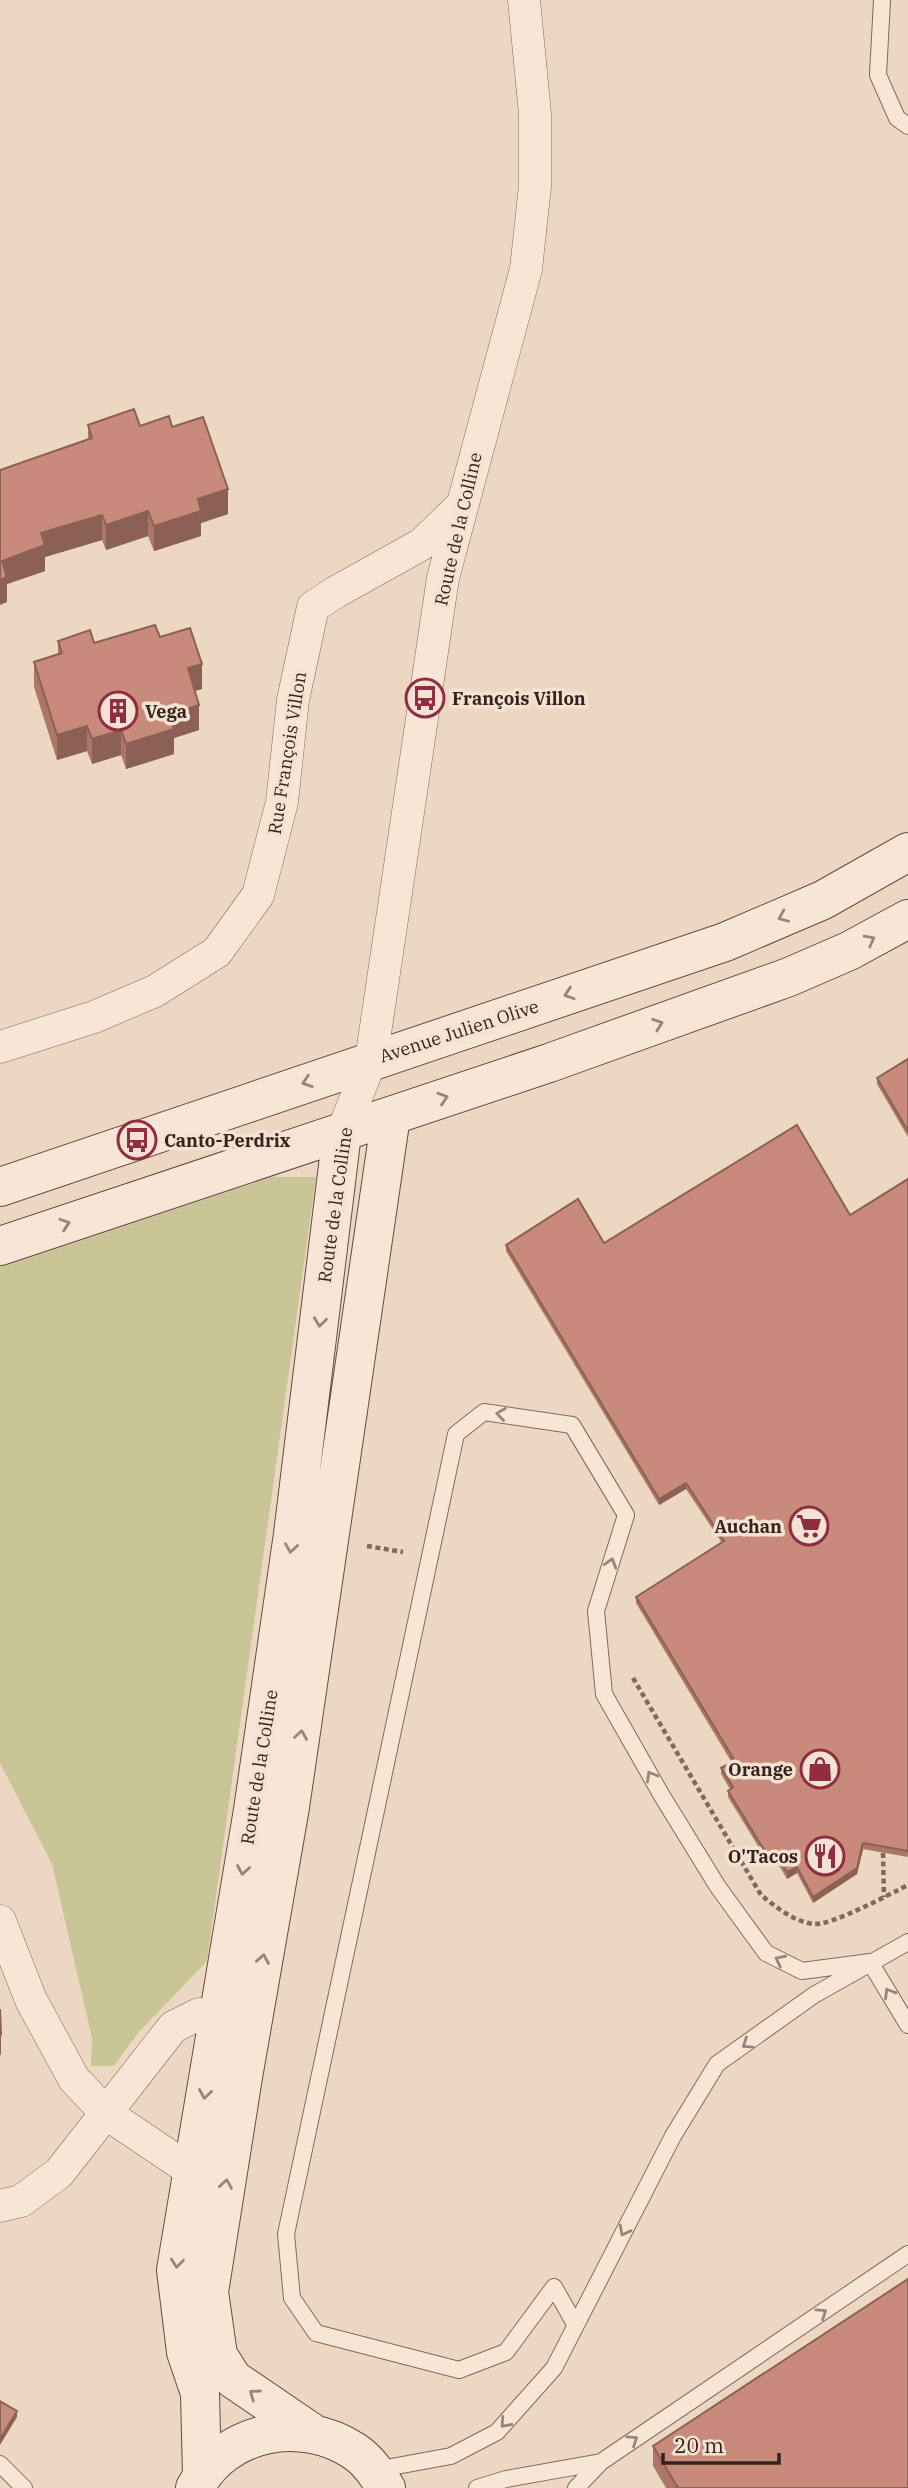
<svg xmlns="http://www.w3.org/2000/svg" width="908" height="2488" font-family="'IBM Plex Serif',serif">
  <rect width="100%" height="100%" fill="#ecd7c3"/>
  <path fill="#c9c597" d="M 272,1177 L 316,1177 L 207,1961 L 138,2033 L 114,2066 L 91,2066 L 92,2038 L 52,1864 L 0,1763 L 0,1260 Z"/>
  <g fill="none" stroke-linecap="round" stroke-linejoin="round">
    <defs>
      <path id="lane" d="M 882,0 L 878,75 L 897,118 L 908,126
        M 575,2324 L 554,2287 L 506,2352 L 459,2370 L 316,2333 L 292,2298 L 286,2234 L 456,1434 L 484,1412 L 572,1425 L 626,1515 L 596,1611 L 604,1694 L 662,1796 L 718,1887 L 766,1953 L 802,1971 L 870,1962 L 908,2025
        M 0,2464 L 24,2488
        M 375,2470 L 451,2456 L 497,2432 L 554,2368 L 673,2136 L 717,2064 L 814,1995 L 908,1942
        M 477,2488 L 506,2479 L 601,2462 L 908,2254
        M 576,2488 L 601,2462"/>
      <path id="street" d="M 0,1047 L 94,1017 L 155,991 L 217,952 L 258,895 L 282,802 L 293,700 L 313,607 L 336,592 L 422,544 L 461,506
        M 342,1133 L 371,1060 L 443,578 L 526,269 L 535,186 L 535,114 L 524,0
        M 0,1921 L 31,2000 L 74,2079 L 107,2114 L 193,2172
        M 0,2206 L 21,2201 L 59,2173 L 173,2027 L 199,2014 L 218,2016 L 226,2037"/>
      <path id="secondary" d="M 0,1187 L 725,942 L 823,900 L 908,852
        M 0,1246 L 549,1063 L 789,977 L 849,951 L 908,919
        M 311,2432 L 233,2379 L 218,2355 L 209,2292 L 243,2077 L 290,1807 L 391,1116
        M 202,2475 L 200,2393 L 186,2352 L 176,2270 L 253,1810 L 293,1534 L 342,1133
        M 195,2488 C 225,2430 301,2416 354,2451 C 368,2460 377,2474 386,2488"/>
    </defs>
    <use href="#lane" stroke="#85685a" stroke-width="18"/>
    <use href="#street" stroke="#85685a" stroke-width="33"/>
    <use href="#secondary" stroke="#674a3e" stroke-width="40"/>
    <path stroke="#85685a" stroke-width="4.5" stroke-dasharray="5 3.5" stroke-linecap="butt" d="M 367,1546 L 403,1552
      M 633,1678 L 761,1895 C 776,1907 793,1921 813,1924 C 831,1926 890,1894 908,1885
      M 883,1853 L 884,1897"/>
    <use href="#lane" stroke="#f7e6d5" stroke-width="16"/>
    <use href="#street" stroke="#f7e6d5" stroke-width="32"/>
    <use href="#secondary" stroke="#f7e6d5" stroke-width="38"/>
  </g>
  <path fill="#ac7769" d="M 88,425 L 172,427 L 228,514 L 201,523 L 201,536 L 154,551 L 148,536 L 106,550 L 102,540 L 45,557 L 45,571 L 7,584 L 7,602 L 0,470 L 88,439 Z
    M 160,637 L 202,689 L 194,691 L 199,730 L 174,738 L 174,754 L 126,769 L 121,755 L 92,764 L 87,751 L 57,760 L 34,687 L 34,662 L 58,654 L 58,641 L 94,643 Z
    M 908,1059 L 908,1137 L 877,1084 L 877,1078 Z
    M 908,1179 L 908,1857 L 863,1849 L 857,1874 L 813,1903 L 797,1873 L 787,1879 L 776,1860 L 766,1859 L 728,1797 L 728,1791 L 730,1789 L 721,1774 L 721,1768 L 732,1763 L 636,1603 L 636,1597 L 722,1543 L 686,1489 L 659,1505 L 506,1251 L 506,1245 L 604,1243 L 850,1215 Z
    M 653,2446 L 908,2488 L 666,2488 L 653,2466 Z"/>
  <path fill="#8c6155" d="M 228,489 L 228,514 L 201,523 L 201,536 L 154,551 L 154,526 L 198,499 Z
    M 148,511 L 148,536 L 106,550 L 106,525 Z
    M 102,515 L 102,540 L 45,557 L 45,571 L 7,584 L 7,602 L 0,605 L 0,580 L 2,561 L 41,533 Z
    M 202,664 L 202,689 L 188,693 L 188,668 Z
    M 199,705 L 199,730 L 174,738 L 174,754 L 126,769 L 126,744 L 169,715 Z
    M 87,726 L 87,751 L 57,760 L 57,735 Z
    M 121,730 L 121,755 L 92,764 L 92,739 Z
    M 686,1483 L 686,1489 L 659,1505 L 659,1499 Z
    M 863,1843 L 863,1849 L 857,1874 L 813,1903 L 813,1897 Z
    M 797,1867 L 797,1873 L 787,1879 L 787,1872 Z
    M 1,2034 L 1,2054 L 0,2056 L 0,2036 Z
    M 17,2411 L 17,2417 L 0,2445 L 0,2439 Z"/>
  <path fill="#c88a7a" stroke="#8c6155" stroke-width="2" d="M 134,409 L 140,426 L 169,416 L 172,427 L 203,417 L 228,489 L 198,499 L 201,511 L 154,526 L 148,511 L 106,525 L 102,515 L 41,533 L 45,545 L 2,561 L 7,577 L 0,580 L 0,470 L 92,438 L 88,425 Z
    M 155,625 L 160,637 L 190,628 L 202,664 L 188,668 L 199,705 L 169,715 L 174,729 L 126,744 L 121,730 L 92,739 L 87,726 L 57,735 L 34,662 L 62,653 L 58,641 L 90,630 L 94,643 Z
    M 908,1059 L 908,1131 L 877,1078 Z
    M 797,1125 L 850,1215 L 908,1179 L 908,1851 L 863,1843 L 857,1868 L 813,1897 L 797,1867 L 787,1872 L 776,1854 L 766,1853 L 728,1791 L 733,1787 L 721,1768 L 735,1761 L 636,1597 L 724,1541 L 686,1483 L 659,1499 L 506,1245 L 578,1199 L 604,1243 Z
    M 0,2009 L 1,2034 L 0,2036 Z
    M 908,2279 L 908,2488 L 678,2488 L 653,2446 Z
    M 0,2401 L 17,2411 L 0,2439 Z"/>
  <defs><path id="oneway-chevron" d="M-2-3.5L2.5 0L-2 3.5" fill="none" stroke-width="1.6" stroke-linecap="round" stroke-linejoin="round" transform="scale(1.75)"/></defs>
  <g stroke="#96857a">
    <use href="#oneway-chevron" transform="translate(783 917) rotate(157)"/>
    <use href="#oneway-chevron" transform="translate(870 940) rotate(-28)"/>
    <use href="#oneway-chevron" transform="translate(569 994) rotate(162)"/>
    <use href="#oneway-chevron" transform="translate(658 1024) rotate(-20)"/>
    <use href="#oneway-chevron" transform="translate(307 1082) rotate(161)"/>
    <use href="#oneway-chevron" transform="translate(443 1098) rotate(-18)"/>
    <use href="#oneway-chevron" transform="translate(65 1224) rotate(-18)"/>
    <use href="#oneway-chevron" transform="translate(320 1322) rotate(97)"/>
    <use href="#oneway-chevron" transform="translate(501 1414) rotate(-172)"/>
    <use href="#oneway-chevron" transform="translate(291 1548) rotate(98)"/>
    <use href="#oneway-chevron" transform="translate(611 1563) rotate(-73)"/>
    <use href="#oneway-chevron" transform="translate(301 1735) rotate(-81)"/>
    <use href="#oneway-chevron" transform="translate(651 1776) rotate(-120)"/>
    <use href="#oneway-chevron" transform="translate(243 1870) rotate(100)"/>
    <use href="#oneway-chevron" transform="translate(263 1959) rotate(-80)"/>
    <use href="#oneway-chevron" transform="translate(780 1960) rotate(-153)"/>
    <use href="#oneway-chevron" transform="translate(889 1993) rotate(-121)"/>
    <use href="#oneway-chevron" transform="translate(747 2044) rotate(146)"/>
    <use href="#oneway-chevron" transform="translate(205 2094) rotate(99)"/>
    <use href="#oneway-chevron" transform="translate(226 2184) rotate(-81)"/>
    <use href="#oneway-chevron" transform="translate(624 2231) rotate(118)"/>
    <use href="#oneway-chevron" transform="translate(177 2263) rotate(96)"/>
    <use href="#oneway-chevron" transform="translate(822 2313) rotate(-34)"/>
    <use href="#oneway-chevron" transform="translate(254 2394) rotate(-145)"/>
    <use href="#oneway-chevron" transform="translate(505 2423) rotate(132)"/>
    <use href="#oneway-chevron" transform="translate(633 2440) rotate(-34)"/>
  </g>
  <defs>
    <symbol id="bus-ring" viewBox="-11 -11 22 22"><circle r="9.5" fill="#f4e3d2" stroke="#912d43" stroke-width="1.5"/><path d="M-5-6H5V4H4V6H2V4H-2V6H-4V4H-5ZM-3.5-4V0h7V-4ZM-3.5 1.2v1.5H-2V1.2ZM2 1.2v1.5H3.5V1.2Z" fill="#912d43"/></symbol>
    <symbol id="building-ring" viewBox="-11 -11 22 22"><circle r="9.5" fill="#f4e3d2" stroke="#912d43" stroke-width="1.5"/><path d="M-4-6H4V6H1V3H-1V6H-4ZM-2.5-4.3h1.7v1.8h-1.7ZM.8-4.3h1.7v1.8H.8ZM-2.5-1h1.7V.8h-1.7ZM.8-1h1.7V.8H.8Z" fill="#912d43"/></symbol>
    <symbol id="supermarket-ring" viewBox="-11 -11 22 22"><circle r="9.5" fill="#f4e3d2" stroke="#912d43" stroke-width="1.5"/><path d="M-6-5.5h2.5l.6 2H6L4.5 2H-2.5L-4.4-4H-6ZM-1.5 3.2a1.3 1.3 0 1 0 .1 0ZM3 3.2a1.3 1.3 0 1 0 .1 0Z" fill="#912d43"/></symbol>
    <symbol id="shop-ring" viewBox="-11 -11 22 22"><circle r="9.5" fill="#f4e3d2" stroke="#912d43" stroke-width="1.5"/><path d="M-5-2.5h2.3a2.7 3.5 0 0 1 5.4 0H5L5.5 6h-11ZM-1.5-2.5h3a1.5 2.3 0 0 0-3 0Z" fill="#912d43"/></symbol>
    <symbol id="restaurant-ring" viewBox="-11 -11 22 22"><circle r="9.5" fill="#f4e3d2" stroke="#912d43" stroke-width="1.5"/><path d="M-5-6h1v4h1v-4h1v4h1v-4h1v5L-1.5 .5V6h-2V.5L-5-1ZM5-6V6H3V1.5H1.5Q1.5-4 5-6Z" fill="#912d43"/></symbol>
  </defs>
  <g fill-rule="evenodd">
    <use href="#bus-ring" x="403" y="676" width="44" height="44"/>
    <use href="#building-ring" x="96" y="689" width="44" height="44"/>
    <use href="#bus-ring" x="115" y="1118" width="44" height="44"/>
    <use href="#supermarket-ring" x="787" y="1504" width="44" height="44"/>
    <use href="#shop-ring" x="798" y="1747" width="44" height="44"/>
    <use href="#restaurant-ring" x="803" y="1834" width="44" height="44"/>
  </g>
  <g text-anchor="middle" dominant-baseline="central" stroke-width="7" stroke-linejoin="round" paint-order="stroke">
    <g font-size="18" fill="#35241e" stroke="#f4e3d2">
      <text transform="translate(458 529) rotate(-77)">Route de la Colline</text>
      <text transform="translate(287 753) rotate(-81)">Rue François Villon</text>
      <text transform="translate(459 1031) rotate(-18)">Avenue Julien Olive</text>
      <text transform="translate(335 1205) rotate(-82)">Route de la Colline</text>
      <text transform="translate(259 1767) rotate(-81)">Route de la Colline</text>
    </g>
    <g font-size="18" font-weight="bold" fill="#35241e" stroke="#f4e3d2" text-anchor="start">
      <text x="452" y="698">François Villon</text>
      <text x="145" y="711">Vega</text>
      <text x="164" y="1140">Canto-Perdrix</text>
      <text x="782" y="1526" text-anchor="end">Auchan</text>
      <text x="793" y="1769" text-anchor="end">Orange</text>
      <text x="798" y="1856" text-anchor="end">O'Tacos</text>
    </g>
  </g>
  <path d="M663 2453v10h116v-10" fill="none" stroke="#35241e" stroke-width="3.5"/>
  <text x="674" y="2453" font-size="21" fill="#35241e" stroke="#f4e3d2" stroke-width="5" paint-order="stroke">20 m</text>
</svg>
